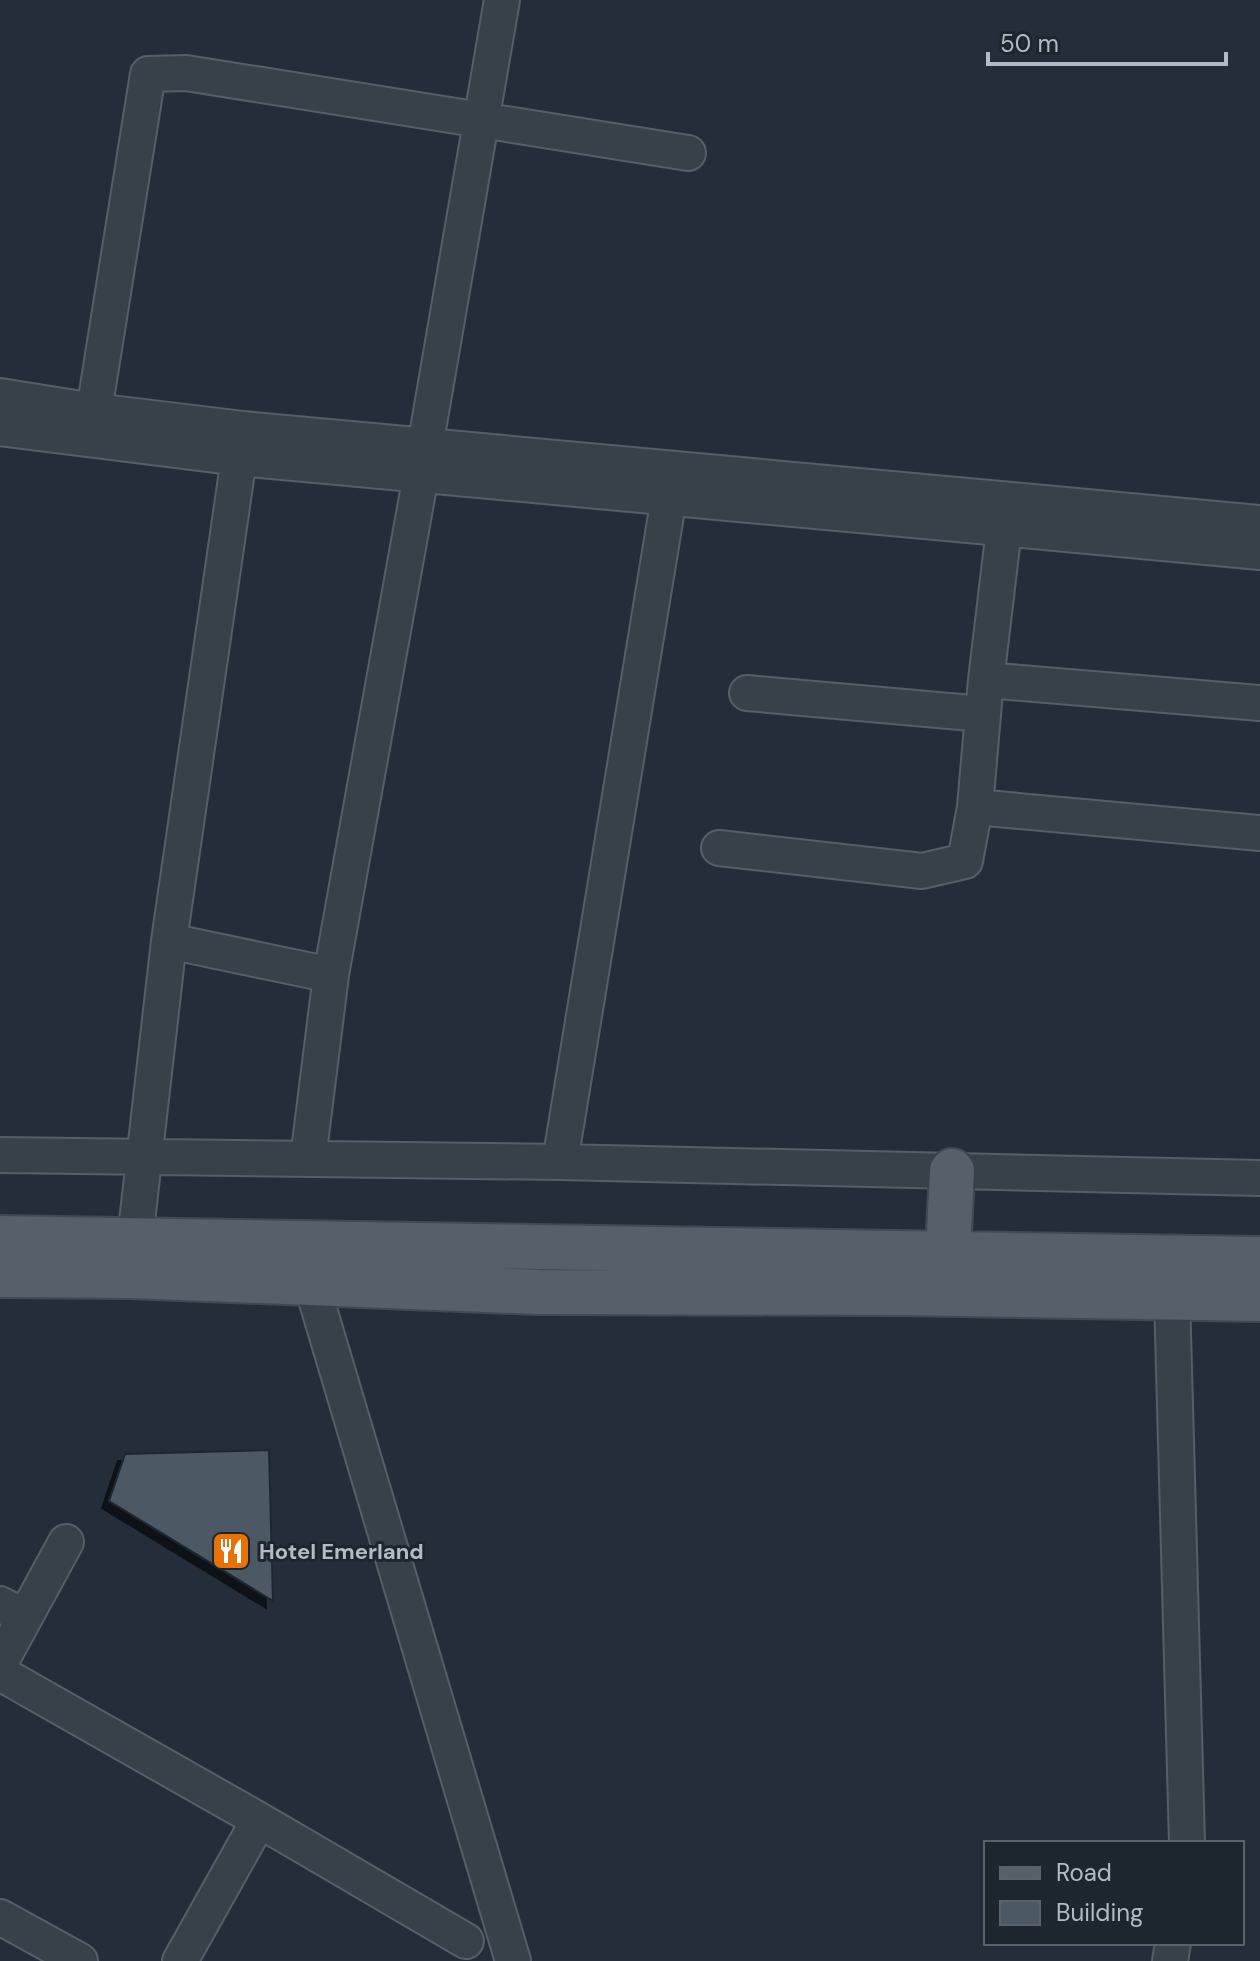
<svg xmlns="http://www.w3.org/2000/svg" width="1260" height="1961" font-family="'DM Sans',sans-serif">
  <defs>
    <filter id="shadow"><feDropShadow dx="-7" dy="7" stdDeviation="0" flood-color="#0009"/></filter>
  </defs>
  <rect width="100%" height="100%" fill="#242e3a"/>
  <path fill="#4d5865" stroke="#1f2731" stroke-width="2" filter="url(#shadow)" d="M 269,1450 L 273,1601 L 109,1501 L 125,1454 Z"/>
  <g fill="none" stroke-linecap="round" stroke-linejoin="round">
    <defs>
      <path id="minor" d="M 0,396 L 94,411 L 243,429 L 1260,523
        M 94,411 L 148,74 L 186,73 L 688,153
        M 0,428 L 239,458 L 1260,552
        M 425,447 L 502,0
        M 986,680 L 1260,703
        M 747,693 L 983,714
        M 975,807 L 1260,833
        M 719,848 L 922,871 L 965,861 L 975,807 L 986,680 L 1007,504
        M 169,941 L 331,975 L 421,475
        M 0,1155 L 560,1162 L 1260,1178
        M 308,1159 L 331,975
        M 560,1162 L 669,497
        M 135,1239 L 169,941 L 242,437
        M 311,1282 L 513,1961
        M 1172,1296 L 1187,1843
        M 0,1604 L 25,1617
        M 0,1663 L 66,1542
        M 0,1673 L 259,1820 L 466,1941
        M 0,1917 L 80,1961
        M 180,1961 L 259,1820
        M 1170,1961 L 1173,1943"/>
      <path id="major" d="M 0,1238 L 1260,1259
        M 948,1253 L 952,1171
        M 0,1275 L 130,1276 L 539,1292 L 899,1293 L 1260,1299"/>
    </defs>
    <use href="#minor" stroke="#565e68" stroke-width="38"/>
    <use href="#major" stroke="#414953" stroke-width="48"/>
    <use href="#minor" stroke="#38404a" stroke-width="34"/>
    <use href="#major" stroke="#565f6a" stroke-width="44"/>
  </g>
  <defs>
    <symbol id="restaurant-square" viewBox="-11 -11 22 22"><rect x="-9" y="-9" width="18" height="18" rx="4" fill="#e8710a" stroke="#1d252f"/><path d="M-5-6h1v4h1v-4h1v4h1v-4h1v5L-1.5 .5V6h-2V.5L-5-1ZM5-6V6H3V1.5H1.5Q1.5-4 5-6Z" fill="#fff"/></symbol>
  </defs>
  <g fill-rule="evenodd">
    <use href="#restaurant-square" x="209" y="1529" width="44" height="44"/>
  </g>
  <g text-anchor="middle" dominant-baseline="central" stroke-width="6" stroke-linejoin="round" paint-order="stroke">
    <g font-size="22" font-weight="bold" fill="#b3bbc6" stroke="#1d252f" text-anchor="start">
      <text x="259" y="1551">Hotel Emerland</text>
    </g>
  </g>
  <rect x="984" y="1841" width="260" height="104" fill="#1d252f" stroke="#59616b" stroke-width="2"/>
  <rect x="1000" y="1867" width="40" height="12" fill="#565f6a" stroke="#59616b" stroke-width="2"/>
  <text x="1056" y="1881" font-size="24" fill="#b3bbc6">Road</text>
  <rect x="1000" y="1901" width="40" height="24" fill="#4d5865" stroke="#59616b" stroke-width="2"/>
  <text x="1056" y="1921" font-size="24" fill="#b3bbc6">Building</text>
  <path d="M988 52v12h238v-12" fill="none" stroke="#b3bbc6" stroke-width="4"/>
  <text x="1000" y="52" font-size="24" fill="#b3bbc6" stroke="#1d252f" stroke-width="6" paint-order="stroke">50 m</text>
</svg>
